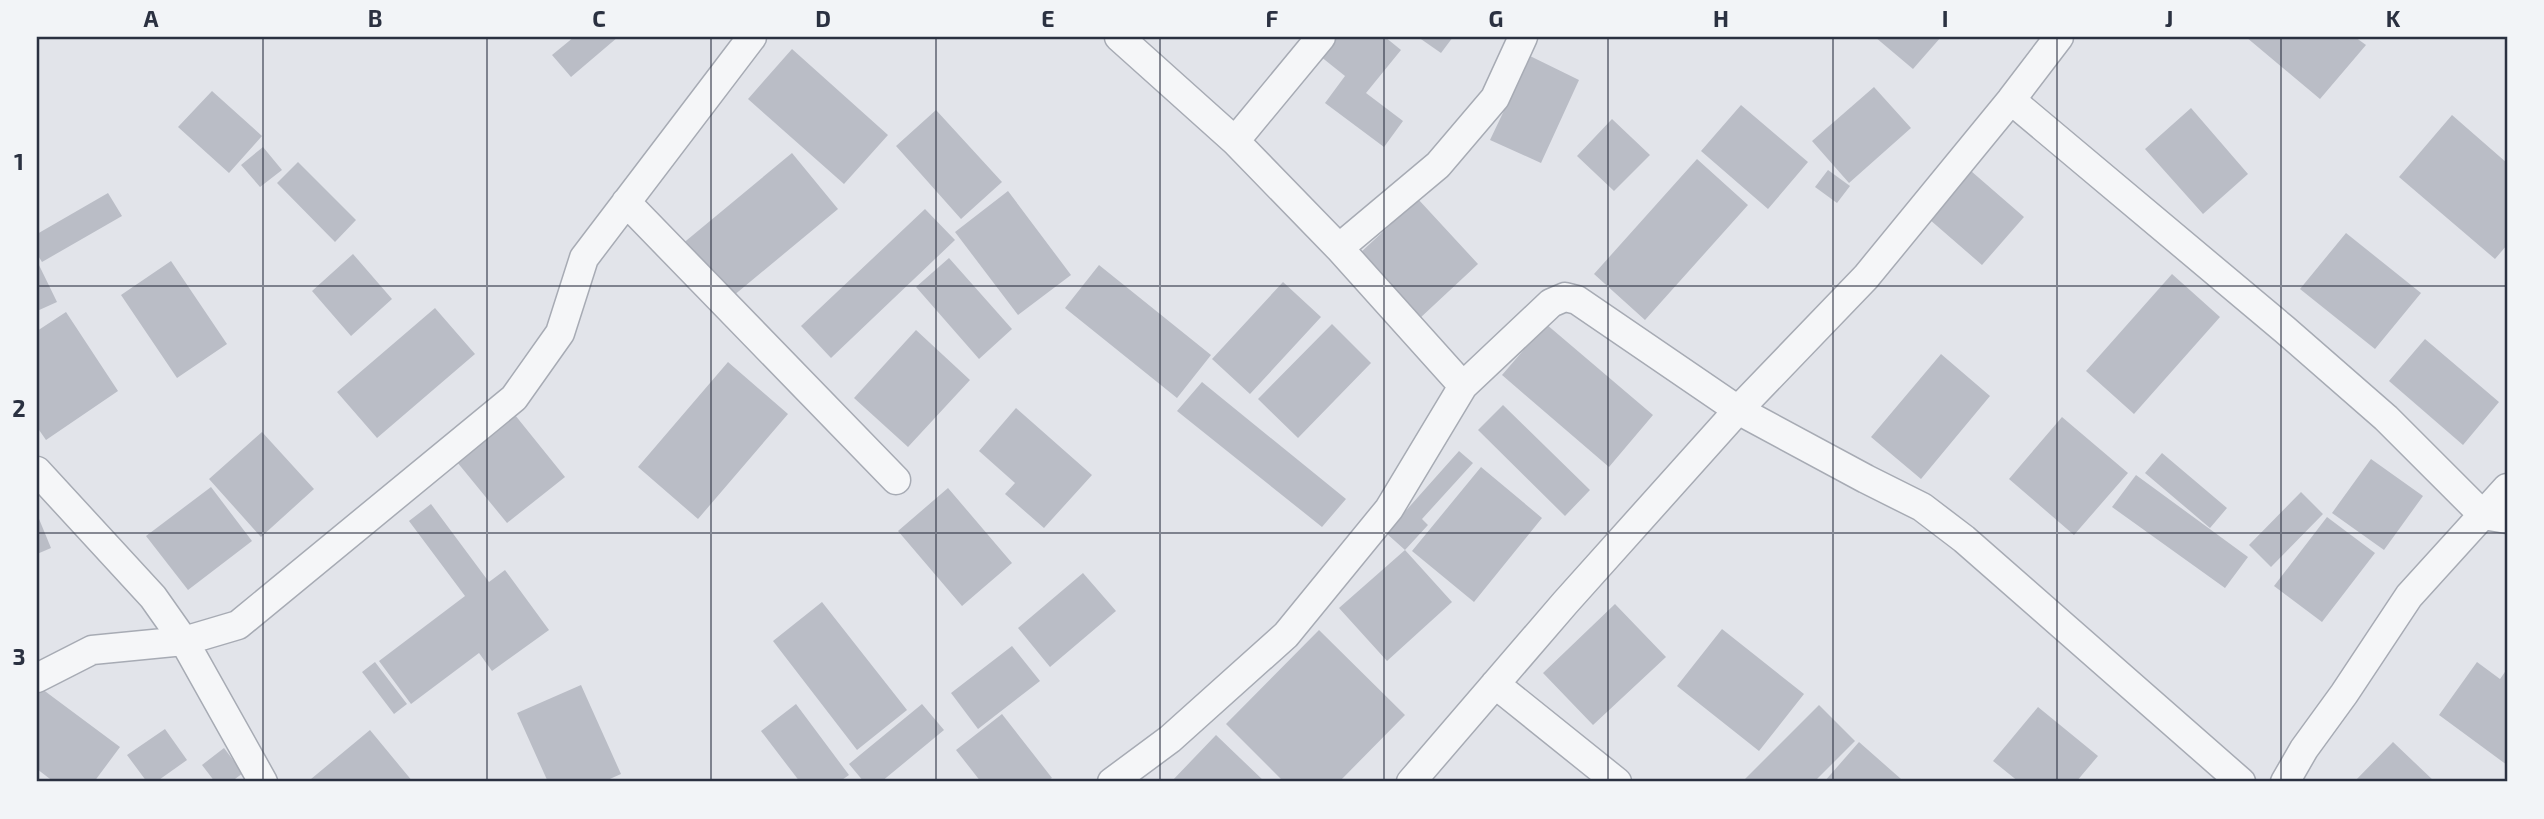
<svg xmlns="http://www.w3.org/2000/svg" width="2544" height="819" font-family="'Exo 2',sans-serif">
  <rect width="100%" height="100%" fill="#e2e4ea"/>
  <path fill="#babdc6" d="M 574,37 L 618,37 L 571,77 L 552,55 Z
    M 1327,37 L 1385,37 L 1401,50 L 1366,93 L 1403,121 L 1384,147 L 1325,103 L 1345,76 L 1315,52 Z
    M 1418,37 L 1453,37 L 1441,53 Z
    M 1875,37 L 1941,37 L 1913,69 Z
    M 2246,37 L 2355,37 L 2366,45 L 2320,99 Z
    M 792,49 L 888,135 L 844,184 L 748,99 Z
    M 1530,56 L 1579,80 L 1541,163 L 1490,140 Z
    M 1874,87 L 1911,128 L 1849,183 L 1812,141 Z
    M 212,91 L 262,136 L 229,173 L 178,127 Z
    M 1741,105 L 1808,162 L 1768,209 L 1701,151 Z
    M 2191,108 L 2248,174 L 2203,214 L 2145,149 Z
    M 936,110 L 1002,182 L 961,219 L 896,146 Z
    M 2452,115 L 2507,163 L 2507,245 L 2495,259 L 2399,177 Z
    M 1612,119 L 1650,155 L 1614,191 L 1577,156 Z
    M 263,147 L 282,170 L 260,187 L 241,165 Z
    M 792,153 L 838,209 L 727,301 L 681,245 Z
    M 1697,159 L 1748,205 L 1645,320 L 1594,274 Z
    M 298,162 L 356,220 L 335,242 L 277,183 Z
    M 1828,170 L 1850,186 L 1837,203 L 1815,187 Z
    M 1971,171 L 2024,217 L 1982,265 L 1929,219 Z
    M 1008,191 L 1071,275 L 1018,315 L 955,232 Z
    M 108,193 L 122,216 L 42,262 L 37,254 L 37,234 Z
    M 1418,199 L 1478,264 L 1419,319 L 1359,254 Z
    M 925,209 L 955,240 L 831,358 L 801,326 Z
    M 2346,233 L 2421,293 L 2375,349 L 2300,289 Z
    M 353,254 L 392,299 L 351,336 L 312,291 Z
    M 949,258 L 1012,329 L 979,359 L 916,287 Z
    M 37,261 L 57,302 L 37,311 Z
    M 171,261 L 227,344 L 177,378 L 121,295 Z
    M 1099,265 L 1211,355 L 1177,398 L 1065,308 Z
    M 2172,274 L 2220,317 L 2134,414 L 2086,371 Z
    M 1283,282 L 1321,317 L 1250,394 L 1212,359 Z
    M 435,308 L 475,354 L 377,438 L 337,392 Z
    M 66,312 L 118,391 L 46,440 L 37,427 L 37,331 Z
    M 1332,324 L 1371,363 L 1298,438 L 1258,399 Z
    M 1546,324 L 1653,415 L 1609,467 L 1502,375 Z
    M 916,330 L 970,380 L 908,447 L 854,398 Z
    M 2425,339 L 2499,402 L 2463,445 L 2389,381 Z
    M 1941,354 L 1990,396 L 1921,479 L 1871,437 Z
    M 728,362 L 788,414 L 698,519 L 638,467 Z
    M 1202,382 L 1346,499 L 1322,527 L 1177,411 Z
    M 1503,405 L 1590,490 L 1565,516 L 1478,430 Z
    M 1016,408 L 1092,475 L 1044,528 L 1005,494 L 1015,483 L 979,451 Z
    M 515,415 L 565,477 L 507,523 L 457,462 Z
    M 2062,417 L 2128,473 L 2074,535 L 2009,479 Z
    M 262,432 L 314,489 L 261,537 L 209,479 Z
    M 1459,451 L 1473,463 L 1422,519 L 1428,525 L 1405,550 L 1452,602 L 1387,661 L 1339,608 L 1405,550 L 1386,533 Z
    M 2162,453 L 2227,508 L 2210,528 L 2145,473 Z
    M 2371,459 L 2423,496 L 2384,550 L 2332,513 Z
    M 1481,467 L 1542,518 L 1474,602 L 1412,551 Z
    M 2136,475 L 2248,557 L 2225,588 L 2112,507 Z
    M 211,487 L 252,541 L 188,590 L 146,536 Z
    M 948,488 L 1012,563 L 962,606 L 898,531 Z
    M 2301,492 L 2323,514 L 2271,567 L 2249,545 Z
    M 431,504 L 489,582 L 505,570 L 549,630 L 492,671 L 479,653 L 411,704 L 379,661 L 465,596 L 409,521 Z
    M 37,514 L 51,548 L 37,554 Z
    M 2327,517 L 2375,553 L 2322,622 L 2274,586 Z
    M 1083,573 L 1116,611 L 1050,667 L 1018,628 Z
    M 822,602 L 907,710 L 857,750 L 773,641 Z
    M 1615,604 L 1666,657 L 1593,725 L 1543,673 Z
    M 1722,629 L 1804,694 L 1759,751 L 1677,686 Z
    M 1319,630 L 1405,715 L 1339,782 L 1284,782 L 1226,724 Z
    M 1012,646 L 1040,681 L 978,729 L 951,693 Z
    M 375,662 L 407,704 L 394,714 L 362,672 Z
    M 2477,662 L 2500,679 L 2507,669 L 2507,765 L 2439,715 Z
    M 581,685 L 621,774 L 603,782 L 548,782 L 517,713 Z
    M 38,686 L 120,747 L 94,782 L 54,782 L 37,769 Z
    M 796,704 L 849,775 L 839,782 L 800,782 L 761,731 Z
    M 922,704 L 944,730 L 881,782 L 864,782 L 849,764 Z
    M 1819,705 L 1855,741 L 1814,782 L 1742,782 Z
    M 2038,707 L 2098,756 L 2076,782 L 2019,782 L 1993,761 Z
    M 1002,714 L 1052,778 L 1046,782 L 981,782 L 956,750 Z
    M 165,729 L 187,760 L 156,782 L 147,782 L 127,755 Z
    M 370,730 L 413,782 L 314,782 L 311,779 Z
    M 1216,735 L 1265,782 L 1171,782 Z
    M 1859,742 L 1901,779 L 1899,782 L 1824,782 Z
    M 2393,742 L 2435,782 L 2354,782 Z
    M 224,748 L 243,773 L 231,782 L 215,782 L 202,765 Z"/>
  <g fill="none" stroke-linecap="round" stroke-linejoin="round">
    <defs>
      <path id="minor" d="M 1119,37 L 1235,141 L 1339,248 L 1463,386
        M 2011,100 L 2284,329 L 2386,418 L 2483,515 L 2507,519
        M 1235,141 L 1321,37
        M 626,202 L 896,480
        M 1339,248 L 1438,165 L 1495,98 L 1523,37
        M 37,471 L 153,597 L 184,641 L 263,782
        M 37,678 L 92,650 L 184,641 L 238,625 L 514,398 L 560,333 L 584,258 L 752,37
        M 1495,684 L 1617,782
        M 1112,782 L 1170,739 L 1286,635 L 1389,509 L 1463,386 L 1551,303 L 1565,297 L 1577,300 L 1738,410 L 1866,479 L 1922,507 L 1964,539 L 2241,782
        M 1411,782 L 1565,603 L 1738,410 L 1866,277 L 2011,100 L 2059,37
        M 2285,782 L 2304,749 L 2344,694 L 2409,596 L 2507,488"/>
    </defs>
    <use href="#minor" stroke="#a7abb4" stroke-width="31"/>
    <use href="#minor" stroke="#f5f6f8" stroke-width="28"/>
  </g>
  <path fill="none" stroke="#2b3141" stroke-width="2" stroke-opacity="0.55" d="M 263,37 L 263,782M 487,37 L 487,782M 711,37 L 711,782M 936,37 L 936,782M 1160,37 L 1160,782M 1384,37 L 1384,782M 1608,37 L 1608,782M 1833,37 L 1833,782M 2057,37 L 2057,782M 2281,37 L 2281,782M 37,286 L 2507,286M 37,533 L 2507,533"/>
  <rect width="2544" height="819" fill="none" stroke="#f2f4f7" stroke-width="77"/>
  <rect x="38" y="38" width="2468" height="742" fill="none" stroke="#2b3141" stroke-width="2.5"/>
  <g font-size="23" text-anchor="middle" font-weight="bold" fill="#2b3141">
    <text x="151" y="27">A</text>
    <text x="375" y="27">B</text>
    <text x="599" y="27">C</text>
    <text x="823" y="27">D</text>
    <text x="1048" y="27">E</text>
    <text x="1272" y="27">F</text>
    <text x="1496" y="27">G</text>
    <text x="1721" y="27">H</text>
    <text x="1945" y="27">I</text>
    <text x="2169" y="27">J</text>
    <text x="2393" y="27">K</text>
    <text x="19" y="170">1</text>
    <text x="19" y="417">2</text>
    <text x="19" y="665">3</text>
  </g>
</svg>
